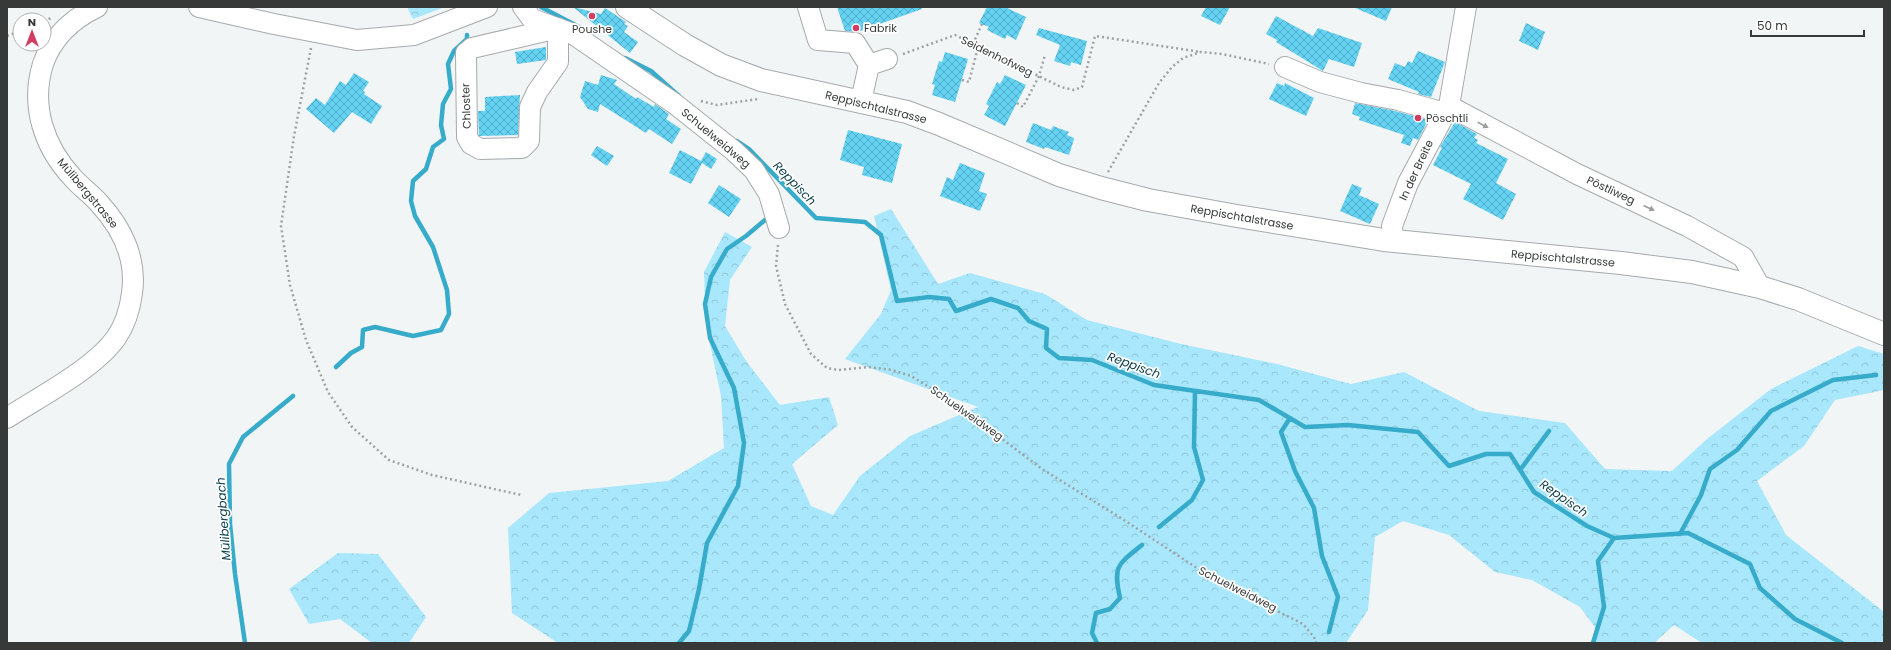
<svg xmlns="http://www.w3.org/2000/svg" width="1891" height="650" font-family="Poppins,sans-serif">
  <defs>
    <pattern id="forest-crowns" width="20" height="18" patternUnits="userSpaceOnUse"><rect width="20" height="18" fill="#a8e7fc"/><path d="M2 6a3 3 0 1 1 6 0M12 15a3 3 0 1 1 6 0" fill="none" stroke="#91c7d9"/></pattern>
    <pattern id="building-cross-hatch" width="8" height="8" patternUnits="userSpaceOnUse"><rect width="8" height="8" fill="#64d2f2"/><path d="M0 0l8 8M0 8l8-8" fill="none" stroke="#53abc5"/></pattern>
  </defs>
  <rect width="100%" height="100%" fill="#f1f5f6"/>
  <path fill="url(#forest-crowns)" d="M 407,7 L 445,7 L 413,19 Z
    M 891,209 L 938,284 L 970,273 L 1045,294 L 1087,320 L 1181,344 L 1277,364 L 1351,384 L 1404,372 L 1479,411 L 1565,423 L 1605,469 L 1672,471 L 1707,439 L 1771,389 L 1858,346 L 1884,354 L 1884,390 L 1835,400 L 1804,446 L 1757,481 L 1786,535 L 1884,612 L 1884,643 L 1702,643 L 1674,625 L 1654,643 L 1591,643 L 1597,630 L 1580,607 L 1532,580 L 1495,572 L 1449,535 L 1403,521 L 1375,537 L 1368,610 L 1346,643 L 558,643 L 512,613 L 508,528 L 549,493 L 668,481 L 724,448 L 721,396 L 706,325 L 704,272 L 725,232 L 752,247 L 730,280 L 725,326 L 746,361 L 780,405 L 829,397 L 838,425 L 792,464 L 811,506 L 833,515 L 860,476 L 910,436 L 978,407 L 845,359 L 881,314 L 891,290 L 874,216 Z
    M 338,553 L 378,554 L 426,617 L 409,643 L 372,643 L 340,619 L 309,624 L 289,589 Z"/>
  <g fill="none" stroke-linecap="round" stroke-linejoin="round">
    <path stroke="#37abca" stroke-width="4.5" d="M 541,7 L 581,28
      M 625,58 L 651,71 L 679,96
      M 737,141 L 749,149 L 816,218 L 865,222 L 881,235 L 897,301 L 929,297 L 949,299 L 956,311 L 991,299 L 1018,308 L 1029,321 L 1047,329 L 1046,348 L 1059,358 L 1092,360 L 1154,385 L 1259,400 L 1305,427 L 1348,425 L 1418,432 L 1449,466 L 1486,454 L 1510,454 L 1534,492 L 1587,526 L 1614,538 L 1688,533 L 1750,564 L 1760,588 L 1795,619 L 1842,643
      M 336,367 L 351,353 L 362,347 L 363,330 L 375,327 L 413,336 L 441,330 L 449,314 L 447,290 L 433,247 L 415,216 L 411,201 L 413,181 L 426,169 L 433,147 L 444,139 L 441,125 L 443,104 L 451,89 L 448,64 L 454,51 L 467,39 L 467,35
      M 1290,418 L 1281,432 L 1295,471 L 1314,508 L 1322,556 L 1338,597 L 1329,632
      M 1520,470 L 1549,431
      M 1159,527 L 1192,500 L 1203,480 L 1194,447 L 1195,391
      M 1680,534 L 1701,495 L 1710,469 L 1737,450 L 1771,411 L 1833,380 L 1876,375
      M 245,643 L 235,574 L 230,524 L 229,464 L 243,437 L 293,396
      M 679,643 L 689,631 L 699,589 L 707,543 L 738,486 L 744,443 L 734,388 L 710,338 L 705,304 L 711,277 L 727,249 L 746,236 L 765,220
      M 1097,643 L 1092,633 L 1096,613 L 1110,609 L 1120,598 C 1113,566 1117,565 1142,545
      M 1593,643 L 1604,607 L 1598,561 L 1614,538"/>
  </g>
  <path fill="url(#building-cross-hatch)" d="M 573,7 L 601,14 L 605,8 L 626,22 L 624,24 L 628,26 L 624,32 L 638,42 L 630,53 Z
    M 837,7 L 921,7 L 922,9 L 857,32 L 845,31 Z
    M 987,7 L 1005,7 L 1026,17 L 1016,40 L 1007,35 L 1005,39 L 987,30 L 989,27 L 979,23 Z
    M 1206,7 L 1230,7 L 1220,25 L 1201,16 Z
    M 1353,7 L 1392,7 L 1386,21 Z
    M 1276,16 L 1313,36 L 1318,28 L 1362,43 L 1354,67 L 1329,59 L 1323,71 L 1276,42 L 1277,40 L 1266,34 Z
    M 1526,23 L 1545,32 L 1538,50 L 1519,41 Z
    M 1039,28 L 1087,41 L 1081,65 L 1071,62 L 1070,66 L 1054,61 L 1060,45 L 1036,35 Z
    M 546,47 L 546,60 L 517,64 L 515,52 Z
    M 1418,51 L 1445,62 L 1431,97 L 1418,94 L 1419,92 L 1388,79 L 1395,63 L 1405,67 L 1408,61 L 1412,63 Z
    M 945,52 L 968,59 L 955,102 L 932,95 L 935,85 L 932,84 L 939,61 L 942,62 Z
    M 354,73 L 369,82 L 363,91 L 365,92 L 364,94 L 382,106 L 371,124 L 352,112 L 334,133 L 306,109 L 316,98 L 325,105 L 340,81 L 346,85 Z
    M 601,75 L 617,80 L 614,84 L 636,99 L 637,97 L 654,107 L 655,104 L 669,114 L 666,119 L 681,129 L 672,144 L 649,129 L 646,133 L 600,104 L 598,112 L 588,109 L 580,97 L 585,81 L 598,85 Z
    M 1005,75 L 1026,85 L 1005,126 L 984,115 L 989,106 L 986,104 L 997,82 L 1000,84 Z
    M 1277,83 L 1284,86 L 1285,83 L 1314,98 L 1306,116 L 1269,99 Z
    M 520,95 L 518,135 L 479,136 L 478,111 L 485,111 L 485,97 Z
    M 1355,103 L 1395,111 L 1428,120 L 1418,140 L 1413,138 L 1410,146 L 1401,143 L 1404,135 L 1359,120 L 1360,117 L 1352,114 Z
    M 1455,122 L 1477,134 L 1474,138 L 1478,140 L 1476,143 L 1508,159 L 1496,183 L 1516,194 L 1503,220 L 1463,199 L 1471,184 L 1433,165 L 1442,148 L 1440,147 Z
    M 1033,123 L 1051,130 L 1053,126 L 1069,132 L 1067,135 L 1074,138 L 1074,139 L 1069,155 L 1045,147 L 1044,149 L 1026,142 Z
    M 848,130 L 902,144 L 892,183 L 862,175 L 864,167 L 840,160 Z
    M 597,146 L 614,156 L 607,166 L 591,155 Z
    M 680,150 L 701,161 L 706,152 L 717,159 L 711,169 L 702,163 L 691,184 L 669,173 Z
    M 960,163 L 985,173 L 979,191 L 987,194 L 980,211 L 940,196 L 947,177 L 953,180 Z
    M 1352,184 L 1362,188 L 1359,195 L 1379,204 L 1370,224 L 1340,211 Z
    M 719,185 L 741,199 L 729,217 L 708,203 Z"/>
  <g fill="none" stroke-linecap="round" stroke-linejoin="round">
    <defs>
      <path id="minor" d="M 199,7 L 274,24 L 357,40 L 414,35 L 487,7
        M 523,7 L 532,19 L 573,34 L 675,104 L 734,151 L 754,170 L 769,194 L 779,228
        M 808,7 L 818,40 L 855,43 L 869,65
        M 558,28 L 558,62 L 537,92 L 530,107 L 529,141 L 522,148 L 480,149 L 471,144 L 467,137 L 466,53 L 472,48 Z
        M 869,65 L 887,59
        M 1285,67 L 1320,82 L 1361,93 L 1398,100 L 1445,113
        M 861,101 L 869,65
        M 1449,106 L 1577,174 L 1687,226 L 1743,257 L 1760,287
        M 1393,241 L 1392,226 L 1408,183 L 1449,106 L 1466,7
        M 7,418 C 39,397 94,369 116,338 C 125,325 130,309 132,293 C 137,259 122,228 99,203 C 91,194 81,187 73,178 C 44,147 30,106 43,64 C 52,38 72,19 97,7"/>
      <path id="major" d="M 627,7 L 685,45 L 721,65 L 761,80 L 907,112 L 939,124 L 1059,175 L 1101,188 L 1148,200 L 1237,216 L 1384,240 L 1621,263 L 1692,272 L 1760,287 L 1798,299 L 1884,334"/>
    </defs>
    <use href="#minor" stroke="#a6aaab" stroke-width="22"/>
    <use href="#major" stroke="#a6aaab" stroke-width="24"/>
    <path stroke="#9fa2a3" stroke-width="2.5" stroke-dasharray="2 3" stroke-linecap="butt" d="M 44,21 L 51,18
      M 7,36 L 20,31
      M 973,44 L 982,24
      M 311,48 L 294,136 L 281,226 L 290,285 L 306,340 L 328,392 L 352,427 L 389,460 L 432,475 L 521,495
      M 903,54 L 955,35 L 1061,87 L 1074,90 L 1082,87 L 1095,36 L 1201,52
      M 962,80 L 969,82 L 978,47
      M 701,101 L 717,105 L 758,99
      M 1017,103 L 1023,107 L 1039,76 L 1045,55
      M 1108,172 L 1159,83 L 1172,67 L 1183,58 L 1201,52 L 1222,54 L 1269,64
      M 778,245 L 776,266 L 785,304 L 811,354 L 827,368 L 838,370 L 868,367 L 892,370 L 911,376 L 949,399 L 1042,469 L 1124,520 L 1212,578 L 1303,624 L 1314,637 L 1316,643"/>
    <use href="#minor" stroke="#fff" stroke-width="20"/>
    <use href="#major" stroke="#fff" stroke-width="22"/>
  </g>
  <defs><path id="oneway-solid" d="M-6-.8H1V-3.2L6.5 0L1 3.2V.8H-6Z"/></defs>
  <g fill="#9b9c9c">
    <use href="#oneway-solid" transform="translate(1483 125) rotate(28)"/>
    <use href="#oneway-solid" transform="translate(1649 208) rotate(25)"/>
  </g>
  <g fill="#ce3e63" stroke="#fff" stroke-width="1.5">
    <circle cx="592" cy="16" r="4"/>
    <circle cx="856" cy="28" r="4"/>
    <circle cx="1418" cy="118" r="4"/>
  </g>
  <g text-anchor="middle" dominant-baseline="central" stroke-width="3.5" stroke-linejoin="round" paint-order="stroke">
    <g font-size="11" fill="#373939" stroke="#fff" text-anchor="start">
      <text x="864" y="28">Fabrik</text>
      <text x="592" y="29" text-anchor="middle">Poushe</text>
      <text x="1426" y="118">Pöschtli</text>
    </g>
    <g font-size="11" fill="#373939" stroke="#fff">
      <text transform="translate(997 56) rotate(26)">Seidenhofweg</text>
      <text transform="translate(466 106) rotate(-92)">Chloster</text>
      <text transform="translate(876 107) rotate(14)">Reppischtalstrasse</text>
      <text transform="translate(716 138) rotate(40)">Schuelweidweg</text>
      <text transform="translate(1416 170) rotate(-65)">In der Breite</text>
      <text transform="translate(1611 190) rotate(25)">Pöstliweg</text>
      <text transform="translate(88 193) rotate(50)">Mülibergstrasse</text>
      <text transform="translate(1242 217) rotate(10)">Reppischtalstrasse</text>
      <text transform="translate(1563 258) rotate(5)">Reppischtalstrasse</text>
      <text transform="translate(967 413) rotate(35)">Schuelweidweg</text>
      <text transform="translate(1238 589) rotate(27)">Schuelweidweg</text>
    </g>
    <g font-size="12" font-style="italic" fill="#0f424f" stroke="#fff">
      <text transform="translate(795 183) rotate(46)">Reppisch</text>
      <text transform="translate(1134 365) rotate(20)">Reppisch</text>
      <text transform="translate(1564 498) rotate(35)">Reppisch</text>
      <text transform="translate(223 519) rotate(-94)">Mülibergbach</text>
    </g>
  </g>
  <rect width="1891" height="650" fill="none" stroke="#373939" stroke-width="16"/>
  <g transform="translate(32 32)"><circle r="19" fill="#ffffff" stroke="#afb0b0"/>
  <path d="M0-3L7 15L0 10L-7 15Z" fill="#ce3e63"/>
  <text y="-6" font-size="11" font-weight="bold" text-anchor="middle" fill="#373939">N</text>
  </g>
  <path d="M1751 30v6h113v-6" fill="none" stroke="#373939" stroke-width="2"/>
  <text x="1757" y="30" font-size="12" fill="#373939" stroke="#ffffff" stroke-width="3" paint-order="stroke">50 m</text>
</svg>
